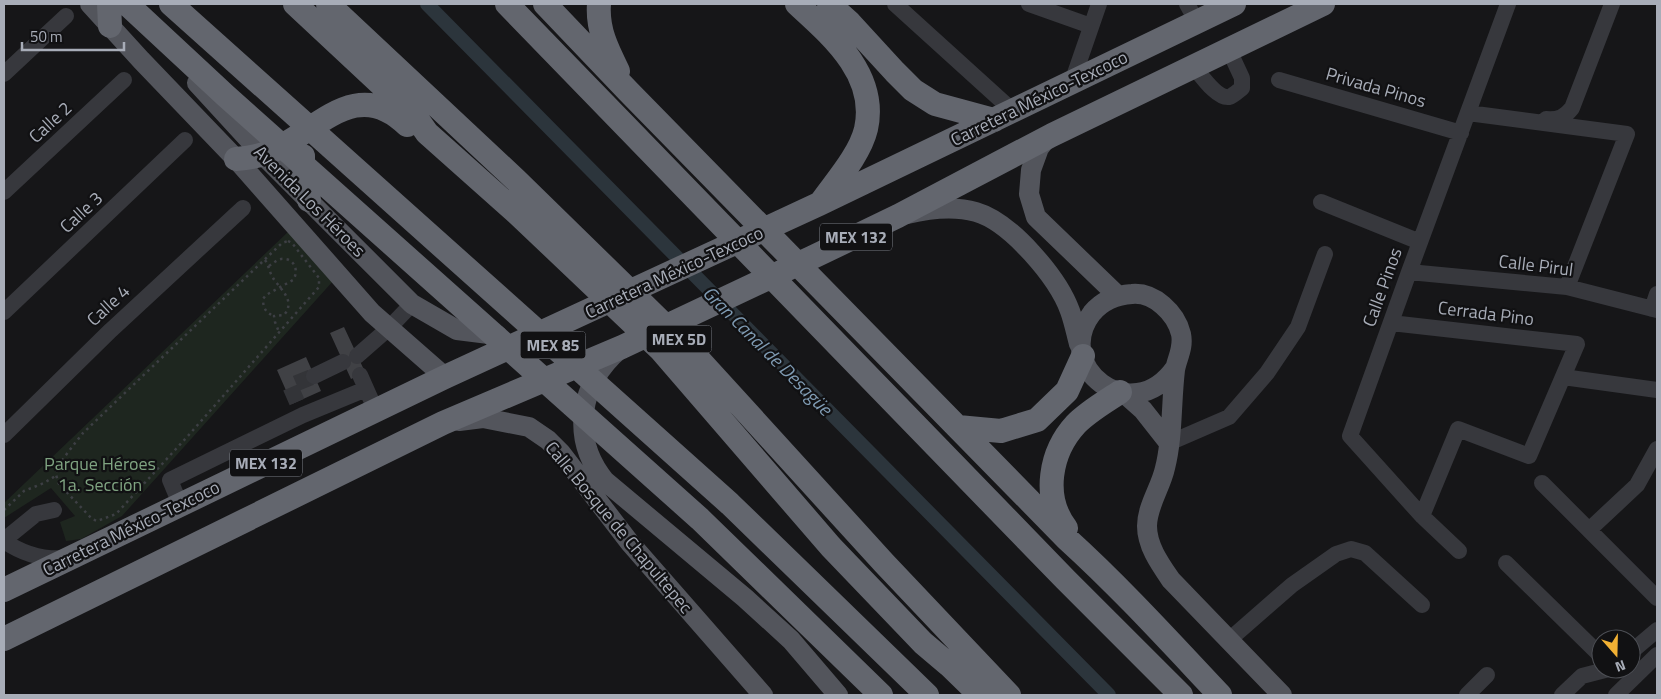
<svg xmlns="http://www.w3.org/2000/svg" width="1661" height="699" font-family="'Titillium Web',sans-serif">
  <rect width="100%" height="100%" fill="#161618"/>
  <path fill="#1e261f" d="M 290,230 L 334,280 L 122,516 L 81,539 L 66,541 L 60,522 L 75,516 L 51,488 L 4,518 L 4,503 Z"/>
  <g fill="none" stroke-linecap="round" stroke-linejoin="round">
    <path stroke="#2c353c" stroke-width="14" d="M 427,4 L 1109,695"/>
  </g>
  <path fill="#404145" d="M 344,327 L 365,372 L 351,379 L 330,333 Z
    M 306,357 L 321,391 L 292,404 L 277,370 Z"/>
  <g fill="none" stroke-linecap="round" stroke-linejoin="round">
    <path stroke="#333438" stroke-width="16" stroke-dasharray="16 8" stroke-linecap="butt" d="M 297,402 L 290,386 L 314,376"/>
    <path stroke="#3d3f44" stroke-width="2.5" stroke-dasharray="2.5 4" stroke-linecap="butt" d="M 288,241 L 292,243 L 319,278 L 319,287 L 187,437 L 116,514 L 97,521 L 92,519 L 59,484 C 58,481 56,476 56,473 C 58,463 77,441 83,433 L 282,243 Z
      M 265,260 C 269,266 269,271 273,278 C 281,290 296,301 284,315 L 274,316 L 275,322 L 279,332
      M 269,266 C 274,263 278,258 284,259 C 295,259 299,272 293,280 L 266,295 L 263,299 C 263,308 266,313 274,316
      M 4,510 L 24,491 L 44,483 L 57,475"/>
    <path stroke="#37383d" stroke-width="16" d="M 895,4 L 1013,111
      M 1029,4 L 1091,26
      M 1187,4 L 1197,22
      M 1194,67 C 1201,75 1217,99 1229,97 C 1233,96 1238,91 1242,88 L 1242,78 L 1229,50
      M 4,74 L 66,16
      M 1279,80 L 1461,133
      M 1072,82 L 1099,4
      M 1468,113 L 1627,134 L 1567,287
      M 1546,119 C 1558,120 1565,117 1572,108 L 1612,4
      M 4,192 L 124,80
      M 1321,202 L 1420,242
      M 1409,272 L 1567,287 L 1657,310
      M 1652,309 L 1657,294
      M 4,312 L 185,140
      M 1391,323 L 1577,344 L 1529,456 L 1458,429 L 1422,516
      M 357,356 L 389,328 L 412,304
      M 360,375 L 376,411
      M 314,376 L 343,362
      M 1563,377 L 1657,390
      M 4,435 L 111,330 L 243,208
      M 1169,443 L 1229,417 L 1267,373 L 1298,327 L 1325,254
      M 1542,483 L 1657,598
      M 180,504 L 170,480 L 303,415 L 366,389
      M 1589,530 L 1637,485 L 1657,449
      M 4,540 L 36,514 L 54,510
      M 4,541 C 23,554 43,560 66,558
      M 1459,551 L 1422,516 L 1350,436 L 1409,272 L 1508,4
      M 1506,563 L 1601,656
      M 1229,640 L 1292,585 L 1336,554 L 1351,549 L 1365,553 L 1422,605
      M 1631,652 L 1657,630
      M 1467,695 L 1487,675
      M 1562,695 L 1582,676 L 1609,669
      M 1616,695 L 1657,655"/>
    <path stroke="#53555c" stroke-width="20" d="M 90,4 L 141,60 L 236,159 L 372,313 L 445,377
      M 197,83 L 263,155 L 412,304 L 457,330 L 497,335
      M 1046,139 L 1039,148 L 1031,170 L 1029,194 L 1036,217 L 1118,296
      M 907,214 C 928,209 955,206 976,212 C 1011,222 1058,278 1070,311 C 1074,322 1076,333 1079,344
      M 620,349 C 579,384 570,438 605,481 L 745,598 L 791,640 L 838,695
      M 1175,368 C 1131,430 1051,366 1092,313 C 1102,301 1117,295 1132,294 C 1154,292 1176,313 1181,334 C 1184,348 1177,358 1175,370 C 1171,403 1173,437 1165,468 C 1161,487 1147,506 1147,526 C 1147,546 1160,564 1171,580 L 1282,695
      M 1125,394 L 1143,410 L 1169,443
      M 459,421 L 483,418 L 529,427 L 548,440 L 561,453 L 630,543 L 763,695"/>
    <path stroke="#63666e" stroke-width="24" d="M 109,4 L 110,26
      M 127,4 L 226,96 L 700,519 L 881,695
      M 171,4 L 730,504 L 927,695
      M 295,4 L 415,116 L 427,133 L 519,215 L 660,349 L 831,547 L 923,643 L 949,665 L 980,695
      M 328,4 L 516,180 L 691,351 L 884,563 L 1009,695
      M 507,4 L 1065,579 L 1181,695
      M 545,4 L 628,91 L 1067,539 C 1121,588 1170,642 1220,695
      M 599,4 C 597,29 607,49 618,71
      M 797,4 C 832,36 878,75 866,129 C 860,154 837,180 822,201
      M 829,4 L 850,23 L 895,72 L 913,90 L 935,104 L 994,120
      M 303,156 L 303,178 L 309,200
      M 236,159 C 249,158 262,156 274,150 C 319,129 357,76 407,125
      M 958,427 L 1001,431 L 1037,420 L 1067,391 L 1083,356
      M 1066,528 C 1042,497 1050,452 1076,424 C 1089,411 1105,402 1120,392
      M 4,590 L 445,377 L 819,204 L 1234,4
      M 4,639 L 443,423 L 622,347 L 813,257 L 898,216 L 1052,135 L 1323,4"/>
  </g>
  <g text-anchor="middle" dominant-baseline="central" stroke-width="4.5" stroke-linejoin="round" paint-order="stroke">
    <g fill="#111113" stroke="#7b7e86" stroke-width="1">
      <rect x="820" y="223.5" width="72" height="27" rx="4"/>
      <rect x="646.5" y="325.5" width="65" height="27" rx="4"/>
      <rect x="520.5" y="331.5" width="65" height="27" rx="4"/>
      <rect x="230" y="449.5" width="72" height="27" rx="4"/>
    </g>
    <g font-size="16" font-weight="bold" fill="#a8adb8">
      <text x="856" y="237">MEX 132</text>
      <text x="679" y="339">MEX 5D</text>
      <text x="553" y="345">MEX 85</text>
      <text x="266" y="463">MEX 132</text>
    </g>
    <g font-size="18" fill="#a8adb8" stroke="#111113">
      <text transform="translate(1376 87) rotate(16)">Privada Pinos</text>
      <text transform="translate(1039 98) rotate(-26)">Carretera México-Texcoco</text>
      <text transform="translate(50 122) rotate(-43)">Calle 2</text>
      <text transform="translate(310 201) rotate(45)">Avenida Los Héroes</text>
      <text transform="translate(81 212) rotate(-43)">Calle 3</text>
      <text transform="translate(1536 265) rotate(7)">Calle Pirul</text>
      <text transform="translate(674 272) rotate(-25)">Carretera México-Texcoco</text>
      <text transform="translate(1382 287) rotate(-70)">Calle Pinos</text>
      <text transform="translate(108 305) rotate(-43)">Calle 4</text>
      <text transform="translate(1486 313) rotate(7)">Cerrada Pino</text>
      <text transform="translate(619 527) rotate(50)">Calle Bosque de Chapultepec</text>
      <text transform="translate(131 528) rotate(-26)">Carretera México-Texcoco</text>
    </g>
    <g font-size="18" fill="#7fa381" stroke="#111113">
      <text x="100" y="463">Parque Héroes<tspan x="100" dy="21">1a. Sección</tspan></text>
    </g>
    <g font-size="19" font-style="italic" fill="#7f9bb3" stroke="#111113">
      <text transform="translate(768 350) rotate(45)">Gran Canal de Desagüe</text>
    </g>
  </g>
  <rect width="1661" height="699" fill="none" stroke="#a8adb8" stroke-width="10"/>
  <g transform="translate(1616 654) rotate(160)"><circle r="24" fill="#111113" stroke="#4d4f55"/>
  <path d="M0-4L9 19L0 12L-9 19Z" fill="#f2b134"/>
  <text y="-8" font-size="14" font-weight="bold" text-anchor="middle" fill="#a8adb8">N</text>
  </g>
  <path d="M22 42v8h102v-8" fill="none" stroke="#a8adb8" stroke-width="2.5"/>
  <text x="30" y="42" font-size="15" fill="#a8adb8" stroke="#111113" stroke-width="4" paint-order="stroke">50 m</text>
</svg>
